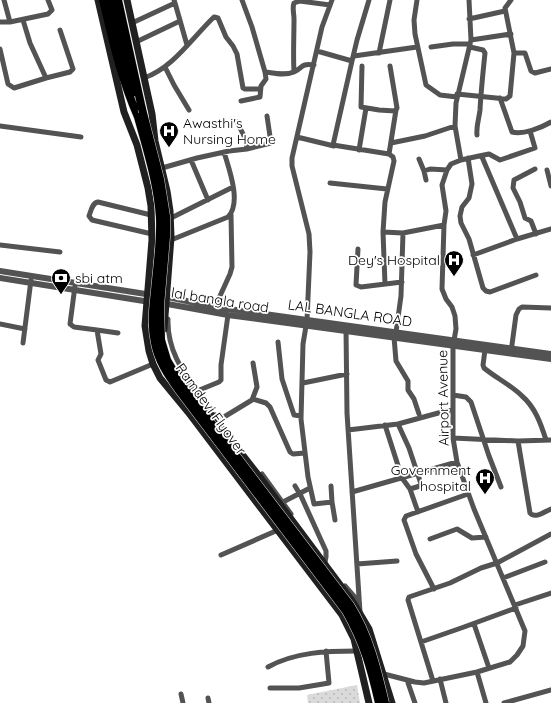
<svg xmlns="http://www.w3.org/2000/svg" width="551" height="703" font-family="Quicksand,sans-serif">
  <defs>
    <pattern id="grass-dots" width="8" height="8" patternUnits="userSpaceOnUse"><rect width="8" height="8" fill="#dadada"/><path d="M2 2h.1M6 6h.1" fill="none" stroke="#b9b9b9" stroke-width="1.8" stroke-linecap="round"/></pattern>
  </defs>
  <rect width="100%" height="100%" fill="#fff"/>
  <path fill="url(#grass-dots)" d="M 357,685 L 360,703 L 308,703 L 307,695 Z"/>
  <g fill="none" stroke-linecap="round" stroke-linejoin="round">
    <defs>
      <path id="trunk" d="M 103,0 C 113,42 121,78 138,117
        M 111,0 L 132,93
        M 118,0 L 142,109"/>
    </defs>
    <use href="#trunk" stroke="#dbdbdb" stroke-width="9"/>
    <path stroke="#535353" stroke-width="5" d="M 4,0 L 10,22
      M 242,0 L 252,27 L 265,72 C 274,73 284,76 294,72 C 303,68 300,63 314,65
      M 417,0 L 414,20 L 415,34 L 426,85 L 440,95 L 457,97
      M 175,3 L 187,45
      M 469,19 L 505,11
      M 0,22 L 10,22 L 48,14 L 52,10 L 48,0
      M 132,23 L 175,3 L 174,0
      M 471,40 L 511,34
      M 136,42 L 180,21
      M 431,47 L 453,44 L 470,44
      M 470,47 L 483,50 L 485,53 C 483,72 481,91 480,110 C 479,119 476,126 477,135
      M 0,49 L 8,84 L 14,88 L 46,78 L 30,43 L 23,20
      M 317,51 L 352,61 L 357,40 L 369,0
      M 379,53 L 390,0
      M 514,53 L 525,53 L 531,71 L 535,73 L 551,69
      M 354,56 L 417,47
      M 352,61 L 333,145 L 389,154 L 393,157 L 394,161 L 385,202 L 383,232 L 385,284
      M 362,66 L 361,107 L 379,110 L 395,111 L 397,108 L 390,66
      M 165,67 L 174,85 L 189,110
      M 294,72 C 293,54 294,37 294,19 C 294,13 292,8 294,3 L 300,1 L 330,5
      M 46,78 L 70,72 L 73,69 L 60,30
      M 144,78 C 173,68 192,38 214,17 L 218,18 L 226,37 L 233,46 L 237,54 L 243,88 L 245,89 L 260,89
      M 457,94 L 506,99 L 510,96 L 514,53 L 505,8 L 511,0
      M 500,98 L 512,132 C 523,135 541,128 551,122
      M 241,101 L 260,97 L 261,86 L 266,79 L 265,72
      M 237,122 L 246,140 L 247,149
      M 0,126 L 81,137
      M 297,137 L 334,146
      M 391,143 L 425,136 L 455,126
      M 359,150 L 366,108
      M 389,154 L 396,110
      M 479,156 L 489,154 L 500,160 L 535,148 L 530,131
      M 468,158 L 472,184 L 469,198 L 462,207 L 460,216 L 461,223 L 469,239 L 483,288 L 486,291 L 490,292 L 536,275
      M 419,159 L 424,171
      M 191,160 L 208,200
      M 461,160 L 479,156 L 482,157 L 517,239
      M 162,168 L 197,158 L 229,151 L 247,149 L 271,143 L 267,116
      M 535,169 L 514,180 L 513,188 L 520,202 L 525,218 L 531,221 L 536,234
      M 547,170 L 551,186
      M 426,180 L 424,171 L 430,169 L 447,170
      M 330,183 L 387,189
      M 151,215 L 98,202 C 92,203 91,211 89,216 L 92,220 L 152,234
      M 171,218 L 233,187
      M 383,232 L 403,233 L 401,296 L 396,332
      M 403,233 L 444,225
      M 171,240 L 228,217 C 242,203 229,169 224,152
      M 0,245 L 60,252
      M 358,249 L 356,285 L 361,287 L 402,282
      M 473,255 L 517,239 L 551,229
      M 75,286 L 70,324 L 74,327 L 97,330 L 101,354 L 98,360 L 106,380 L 110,382 L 153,364
      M 215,307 L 230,274 L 232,267 L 231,214
      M 168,319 C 167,349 182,371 199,394
      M 0,324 L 25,329
      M 346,329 L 347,413 L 360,612
      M 97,330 L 118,333
      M 394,337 L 396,361 L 408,381 L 408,390 L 414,399 L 419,414
      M 278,342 L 282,379 L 294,415 L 301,416
      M 23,343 L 31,280
      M 485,350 L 483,365 L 484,368 C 496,378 511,385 522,396 C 535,407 541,424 546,440
      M 511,352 L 516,315 L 519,309 L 522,307 L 551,308
      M 303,383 L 347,374
      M 197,391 L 219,382 L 221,380 L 221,365 L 228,315
      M 453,395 L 466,397 L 471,402 L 489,456 L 501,487
      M 253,399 L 266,403 L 270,407 L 290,452 L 293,454 L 305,453
      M 215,415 L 219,420 L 252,400 L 257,387 L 253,363
      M 398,424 L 409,448 L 421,484 L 420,486 L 410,489
      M 385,425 L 402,478 L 410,489 L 418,512
      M 348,430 L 398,424 L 453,409
      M 453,438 L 518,441 L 551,440
      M 518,441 L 530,513 C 535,519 544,512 551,509
      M 262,474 L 291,514
      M 295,486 L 301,496 L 326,551 L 326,557 L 325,562
      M 331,486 L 332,502 L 314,504 L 308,477 L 301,419 L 303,344 L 307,320 L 310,252 L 309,234 L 292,166 L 292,158 L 322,27 L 332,0
      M 352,492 L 457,462
      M 283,502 L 310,488
      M 332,502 L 335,520
      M 430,539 L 457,529 L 472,538 L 486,537
      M 221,555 L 278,530
      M 357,564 L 397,561
      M 503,578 L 545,562
      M 345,586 L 359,602
      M 434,589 L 416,554 L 404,520 L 406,516 L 468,494
      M 515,605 L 551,593
      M 474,624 L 489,668
      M 421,642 L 464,627 L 516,608
      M 268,667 C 295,652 327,651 357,651
      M 477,672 L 486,703
      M 384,674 L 415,682 L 424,683 L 477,672 L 510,662 L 517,655 L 523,646 L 525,631 L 474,509 L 457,462 L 453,438 L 453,346 L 456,329 L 455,316 L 452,307 L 446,299 L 442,289 L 444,225 L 446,211 L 442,185 L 447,170 L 451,164 L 461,160 L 455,126 L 456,103 L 471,40 L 469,0
      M 440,679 L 446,703
      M 407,680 L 415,703
      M 433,681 L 408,600 L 409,597 L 450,583 L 481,568 L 497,563 L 551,534
      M 270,688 L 299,688 L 329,683 L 326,651
      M 181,694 L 183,703
      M 208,698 L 209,703
      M 504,703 L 551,690"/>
    <path stroke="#535353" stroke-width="6" d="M 0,271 L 152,295
      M 0,278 L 150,302
      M 163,296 L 215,307 L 551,354
      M 162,303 L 228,315 L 551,359"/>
    <path stroke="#202020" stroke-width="7" d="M 98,0 L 124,112 L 137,145 L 148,188 L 151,206 L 152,240 L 145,326 L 149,351 L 153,364 L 160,378 L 188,412 L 342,615 L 354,639 L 369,703
      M 127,0 L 152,114 L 155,141 L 167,191 L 170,211 L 171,237 L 164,329
      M 177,371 L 259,476 L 353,602 L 369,629 L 392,703"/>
    <use href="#trunk" stroke="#000" stroke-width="8"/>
    <defs>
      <path id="trunk-bridge" d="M 142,109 L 160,179 L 166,216 L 166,237 L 160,306 L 161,340 L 167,360 L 180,382 L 350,605 C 369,635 377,669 385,703
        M 138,117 C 147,150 158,184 160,218 C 161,243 157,267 155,291 C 153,308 151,326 155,343 C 158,360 168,375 178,389 L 346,611 C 364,643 371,668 379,703"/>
    </defs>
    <use href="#trunk-bridge" stroke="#dbdbdb" stroke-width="9" stroke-linecap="butt"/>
    <use href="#trunk-bridge" stroke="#000" stroke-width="8"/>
  </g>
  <defs>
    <symbol id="hospital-pin" viewBox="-11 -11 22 30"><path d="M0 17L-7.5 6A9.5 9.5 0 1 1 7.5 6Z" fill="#000" stroke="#fff"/><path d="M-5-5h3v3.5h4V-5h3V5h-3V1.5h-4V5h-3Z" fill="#fff"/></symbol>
    <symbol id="bank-pin" viewBox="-11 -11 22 30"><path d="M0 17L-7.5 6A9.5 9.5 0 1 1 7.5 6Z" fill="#000" stroke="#fff"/><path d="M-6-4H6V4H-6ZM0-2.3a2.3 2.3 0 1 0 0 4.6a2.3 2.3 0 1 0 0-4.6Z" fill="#fff"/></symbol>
  </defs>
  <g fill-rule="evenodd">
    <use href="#hospital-pin" x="158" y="120" width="22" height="30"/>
    <use href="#hospital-pin" x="443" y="249" width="22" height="30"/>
    <use href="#bank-pin" x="50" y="267" width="22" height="30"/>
    <use href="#hospital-pin" x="474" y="467" width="22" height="30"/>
  </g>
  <g text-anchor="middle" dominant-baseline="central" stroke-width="3.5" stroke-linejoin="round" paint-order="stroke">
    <g font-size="14" fill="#000" stroke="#fff" text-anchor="start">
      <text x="183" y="123">Awasthi's<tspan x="183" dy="16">Nursing Home</tspan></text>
      <text x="440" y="260" text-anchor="end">Dey's Hospital</text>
      <text x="75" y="278">sbi atm</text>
      <text x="471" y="470" text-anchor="end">Government<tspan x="471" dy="16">hospital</tspan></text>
    </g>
    <g font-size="14" fill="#000" stroke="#fff">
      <text transform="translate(220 300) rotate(9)">lal bangla road</text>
      <text transform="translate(350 313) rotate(8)">LAL BANGLA ROAD</text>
      <text transform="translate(443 398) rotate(-91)">Airport Avenue</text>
      <text transform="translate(211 409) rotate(54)">Ramdevi Flyover</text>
    </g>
  </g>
</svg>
